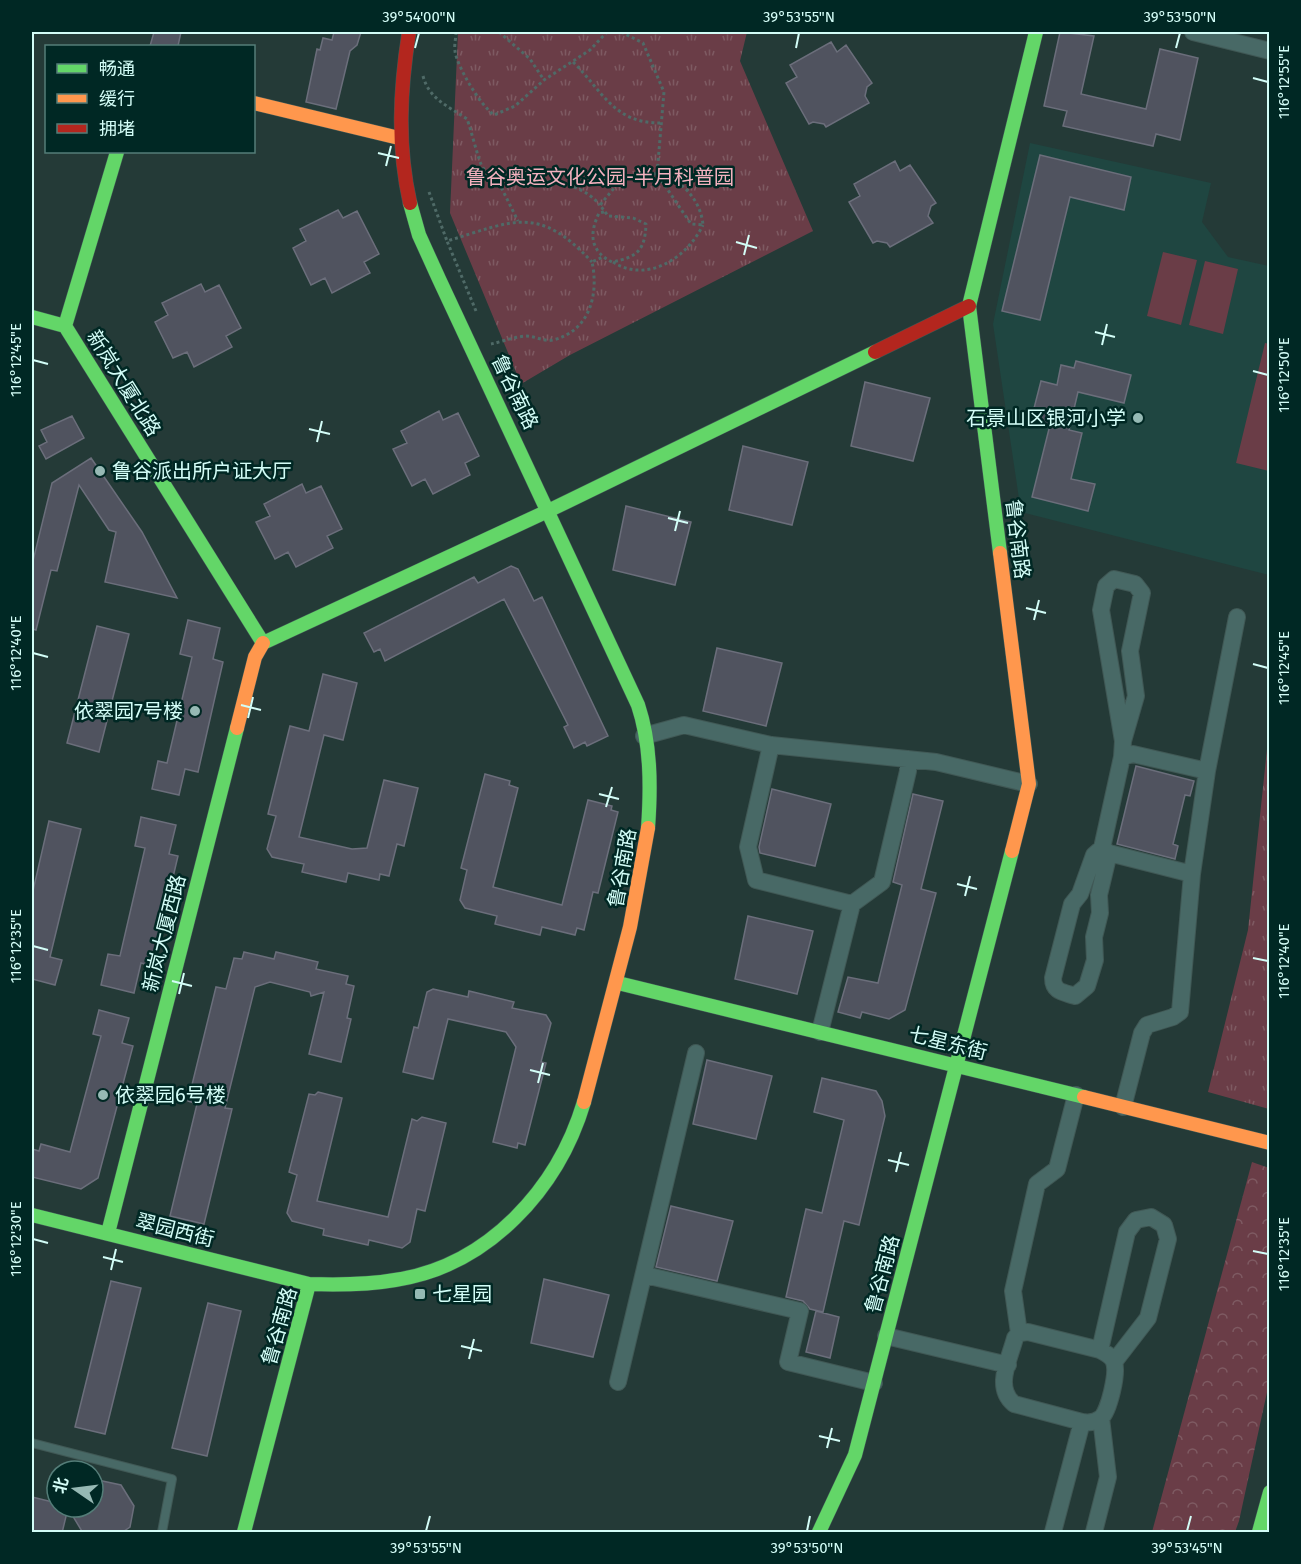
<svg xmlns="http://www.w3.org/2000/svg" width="1301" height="1564" font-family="'Fira Sans','Noto Sans SC',sans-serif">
  <defs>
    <pattern id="forest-crowns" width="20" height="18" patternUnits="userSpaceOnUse" patternTransform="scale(1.5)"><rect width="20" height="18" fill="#6a3d47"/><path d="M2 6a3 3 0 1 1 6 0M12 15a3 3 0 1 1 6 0" fill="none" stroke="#7e5a62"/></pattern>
    <pattern id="park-tufts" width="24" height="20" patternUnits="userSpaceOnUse" patternTransform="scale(1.5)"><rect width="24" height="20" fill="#6a3d47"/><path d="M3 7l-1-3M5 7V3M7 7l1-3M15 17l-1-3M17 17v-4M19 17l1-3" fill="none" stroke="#7e5a62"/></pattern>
  </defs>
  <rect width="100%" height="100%" fill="#243a37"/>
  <path fill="#1f4641" d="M 1030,143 L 1211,183 L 1202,222 L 1228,257 L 1269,266 L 1269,575 L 1021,512 L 993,324 Z"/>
  <path fill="#6a3d47" d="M 1163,252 L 1197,260 L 1181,325 L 1147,316 Z
    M 1205,261 L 1238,269 L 1223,334 L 1189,325 Z
    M 1265,343 L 1270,344 L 1269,471 L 1236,463 Z"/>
  <path fill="url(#forest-crowns)" d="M 1252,1162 L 1269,1168 L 1269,1383 L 1239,1521 L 1235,1532 L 1152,1532 Z"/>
  <path fill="url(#park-tufts)" d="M 458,32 L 747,32 L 740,61 L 813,231 L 570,355 L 521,384 L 450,213 Z
    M 1269,730 L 1270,1109 L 1269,1109 L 1208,1092 L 1248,930 Z"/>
  <path fill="#50535f" stroke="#6b6e7b" stroke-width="1.5" d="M 154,32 L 181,32 L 178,46 L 150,46 Z
    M 334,32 L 361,32 L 357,45 L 350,51 L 336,109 L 306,102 L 317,49 L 320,50 L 323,38 L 332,40 Z
    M 1060,32 L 1094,36 L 1081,94 L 1146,109 L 1160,49 L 1198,58 L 1180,140 L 1156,134 L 1153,146 L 1063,126 L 1067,111 L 1044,106 Z
    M 831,42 L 837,52 L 846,45 L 872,83 L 867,87 L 865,96 L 869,103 L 826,127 L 824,124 L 813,122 L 809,124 L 786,83 L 797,77 L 790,65 Z
    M 1040,155 L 1131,177 L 1124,210 L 1070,197 L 1040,320 L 1002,311 Z
    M 895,161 L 900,171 L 910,165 L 936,203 L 931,206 L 928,216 L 933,223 L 890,247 L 887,243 L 877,241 L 873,243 L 849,202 L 860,196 L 854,184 Z
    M 338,210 L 343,218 L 357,211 L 379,254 L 364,262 L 370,273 L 332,293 L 325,278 L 311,285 L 293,248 L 306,241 L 300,229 Z
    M 201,284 L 205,292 L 219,285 L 241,328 L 226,336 L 232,347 L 194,367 L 187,352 L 173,358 L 155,322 L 168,315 L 162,303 Z
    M 1076,361 L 1131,375 L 1124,403 L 1078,392 L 1069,430 L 1082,433 L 1071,479 L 1095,484 L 1088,511 L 1032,497 L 1050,425 L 1031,420 L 1041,381 L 1057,385 L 1061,365 L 1074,368 Z
    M 865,382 L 930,398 L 913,461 L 851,446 Z
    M 439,411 L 443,420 L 458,413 L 479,456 L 465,463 L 470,475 L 433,494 L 425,479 L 412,486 L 393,449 L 407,443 L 401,431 Z
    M 72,416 L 84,438 L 46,459 L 39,446 L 47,442 L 41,430 Z
    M 743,446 L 808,462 L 792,525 L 729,510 Z
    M 91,458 L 142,532 L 177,598 L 105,582 L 116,532 L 109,530 L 79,485 L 57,571 L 51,570 L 36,630 L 32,629 L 32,565 L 52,483 Z
    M 302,484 L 306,493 L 321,486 L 342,529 L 327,536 L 333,548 L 296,567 L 288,552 L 275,559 L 256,522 L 270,516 L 264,504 Z
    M 626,506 L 691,522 L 675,585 L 613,570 Z
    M 511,566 L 518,569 L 534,601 L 542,597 L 608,736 L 587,746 L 585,742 L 574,748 L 564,727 L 568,725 L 504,599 L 385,661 L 380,649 L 374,652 L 364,633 L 474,577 L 478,583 Z
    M 188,620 L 220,628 L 213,659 L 223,662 L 198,772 L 185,769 L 179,795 L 152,789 L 158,761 L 167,763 L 192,657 L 180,654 Z
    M 97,626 L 129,634 L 99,752 L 67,743 Z
    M 717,648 L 782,663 L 766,726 L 703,711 Z
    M 323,674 L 357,683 L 343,740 L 324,735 L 299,837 L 352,849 L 367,848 L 384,780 L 418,788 L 404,846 L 397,844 L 389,876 L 380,874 L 379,880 L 348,873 L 346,882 L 302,872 L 304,864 L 272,857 L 267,849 L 276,816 L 268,814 L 290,726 L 309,731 Z
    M 1136,766 L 1194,781 L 1190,796 L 1185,795 L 1173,844 L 1178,846 L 1175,859 L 1117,844 Z
    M 485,774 L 510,781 L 509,785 L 518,788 L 493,887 L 562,905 L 588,800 L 612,806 L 611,810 L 618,812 L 598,893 L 593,892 L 584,930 L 577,928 L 575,935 L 542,927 L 540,935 L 495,924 L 497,916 L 465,908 L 460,900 L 467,870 L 461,868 Z
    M 772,789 L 831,804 L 815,866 L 760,853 L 759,847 Z
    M 913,794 L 943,801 L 921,889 L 936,893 L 905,1010 L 889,1019 L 862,1012 L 860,1018 L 838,1012 L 848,977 L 878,983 L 902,885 L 893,882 Z
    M 141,817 L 176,825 L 169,854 L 178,856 L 152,966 L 141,963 L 134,993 L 101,985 L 108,954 L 120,956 L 145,848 L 135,846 Z
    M 49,821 L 81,829 L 50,957 L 62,960 L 55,985 L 32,979 L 32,895 Z
    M 748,916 L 813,931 L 797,994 L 735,979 Z
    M 244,952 L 274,959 L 276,952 L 318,962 L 316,969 L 348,976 L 346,984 L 354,986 L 347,1018 L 351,1019 L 341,1062 L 309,1054 L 324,992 L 311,996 L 310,992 L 270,982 L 255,987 L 225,1108 L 232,1109 L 204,1224 L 170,1216 L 197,1104 L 188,1101 L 216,987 L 226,989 L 234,958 L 242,959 Z
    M 433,989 L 468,997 L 469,991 L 514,1002 L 512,1008 L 546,1015 L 551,1023 L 541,1062 L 546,1063 L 525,1145 L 518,1143 L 517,1148 L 493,1142 L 516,1047 L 506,1032 L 448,1019 L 433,1079 L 403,1072 L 414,1027 L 418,1028 L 427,992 Z
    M 99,1010 L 129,1018 L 122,1043 L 133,1046 L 98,1178 L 81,1189 L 32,1177 L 32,1149 L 39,1151 L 41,1144 L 70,1152 L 101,1036 L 93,1034 Z
    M 707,1060 L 772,1076 L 756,1139 L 693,1124 Z
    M 822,1078 L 876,1091 L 882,1101 L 885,1116 L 859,1225 L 844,1221 L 823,1312 L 810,1309 L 803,1301 L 786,1297 L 806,1209 L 822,1213 L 844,1120 L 814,1112 Z
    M 318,1092 L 342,1098 L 317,1201 L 388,1217 L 412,1119 L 417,1121 L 422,1117 L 446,1123 L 425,1211 L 417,1209 L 410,1242 L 402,1248 L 369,1240 L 368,1245 L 323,1235 L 324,1229 L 292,1221 L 287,1213 L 297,1175 L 289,1172 L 309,1094 L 315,1095 Z
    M 671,1206 L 733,1221 L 717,1281 L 656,1267 Z
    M 544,1279 L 609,1295 L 593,1357 L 531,1343 Z
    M 111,1281 L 141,1288 L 105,1434 L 75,1427 Z
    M 208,1303 L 241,1311 L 207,1456 L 172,1448 Z
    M 816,1311 L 839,1317 L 830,1358 L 806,1352 Z
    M 93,1479 L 121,1485 L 134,1506 L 130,1527 L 121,1533 L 83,1533 L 68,1508 L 62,1533 L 32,1533 L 32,1497 L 57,1503 L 57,1507 L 93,1507 Z"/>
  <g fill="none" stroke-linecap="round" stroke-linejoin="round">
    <defs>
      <path id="lane" d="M 32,1443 L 172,1479 L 162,1532"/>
      <path id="street" d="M 1193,32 L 1270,51
        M 644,736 L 684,725 L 771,745 L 936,762 L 1029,784
        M 771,745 L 748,847 L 756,880 L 852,904
        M 1122,757 L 1123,741 L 1101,610 L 1106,586 L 1114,579 L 1135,584 L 1142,593 L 1130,651 L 1136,696 L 1123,741
        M 1102,848 L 1094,855 L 1080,894 L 1072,904 L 1053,978 C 1053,992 1063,992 1075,996 L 1087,986 L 1095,960 L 1094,937 L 1100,913 L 1099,895 L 1109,853
        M 1192,874 L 1109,853 L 1102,848 L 1122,757 L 1133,754 L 1207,771
        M 820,1032 L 852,904 L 882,882 L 908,771 L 908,759
        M 1123,1107 L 1142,1033 L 1147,1025 L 1173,1017 L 1180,1012 L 1192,874 L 1207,771 L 1237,617
        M 645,1275 L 800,1311 L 788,1362 L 874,1383
        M 1028,1332 L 1100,1350 C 1105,1353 1112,1356 1114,1362 C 1118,1373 1109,1411 1101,1418 C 1095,1423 1089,1423 1082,1422 L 1014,1404 C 994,1387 1009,1361 1015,1338 L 1019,1333 Z
        M 1019,1333 L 1013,1291 L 1037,1184 L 1057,1169 L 1076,1095
        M 886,1336 L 1008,1365
        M 1100,1350 L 1127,1232 L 1136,1220 L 1151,1217 L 1164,1225 L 1168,1239 L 1148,1318 L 1114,1362
        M 618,1382 L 696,1053
        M 1053,1532 L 1082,1422
        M 1094,1532 L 1108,1477 L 1101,1418"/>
      <path id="fast" d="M 410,203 L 419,235 L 439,279 L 638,705 C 651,744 651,787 648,828
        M 32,317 L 65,326 L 263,643
        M 65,326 L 117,152
        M 1000,553 L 969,306 L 1036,32
        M 263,643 L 550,510 L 875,352
        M 618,983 L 1084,1097
        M 32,1215 L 309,1284 C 338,1285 366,1285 395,1280 C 488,1266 558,1189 584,1102
        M 108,1233 L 237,728
        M 244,1532 L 309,1284
        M 819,1532 L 855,1455 L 1012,851
        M 1259,1532 L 1270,1492"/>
      <path id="slow" d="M 254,103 L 399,138
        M 1000,553 L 1029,784 L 1012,851
        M 237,728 L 255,657 L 263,643
        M 1084,1097 L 1270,1143
        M 584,1102 L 630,927 L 648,828"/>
      <path id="jam" d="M 409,32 C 400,90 397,145 410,203
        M 875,352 L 969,306"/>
    </defs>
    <use href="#lane" stroke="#405855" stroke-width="10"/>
    <use href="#street" stroke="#405855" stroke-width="18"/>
    <use href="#fast" stroke="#405855" stroke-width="15"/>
    <use href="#slow" stroke="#405855" stroke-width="15"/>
    <use href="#jam" stroke="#405855" stroke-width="15"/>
    <path stroke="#4f6a67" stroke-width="3" stroke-dasharray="3 3" stroke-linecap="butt" d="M 456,32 C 456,38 454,45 455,51 C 457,67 481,106 494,115 L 515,106 L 544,80 L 590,50 L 607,32
      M 499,32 L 530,59 L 544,80
      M 573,62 C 602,90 613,123 660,123
      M 423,76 C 429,99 448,106 467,119 C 471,129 479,163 483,168 C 506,196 565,164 600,205
      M 496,177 L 518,221
      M 429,192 L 447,241
      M 604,212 L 599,213 C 589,234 590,251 612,262 C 637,257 645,251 646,224 L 633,218 L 608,216 L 600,205 L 620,181 C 631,177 644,172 656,174 C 682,178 701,201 703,225 L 691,224 L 657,174 L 664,92 L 643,43 L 621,32
      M 613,262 C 647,284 687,258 703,225
      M 476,311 L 447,241 C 514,221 538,204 592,262
      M 491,344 C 501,342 513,337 526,336 C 535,336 545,342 553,340 C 590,331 599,294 592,262 L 603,257"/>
    <use href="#lane" stroke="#486966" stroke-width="8"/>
    <use href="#street" stroke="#486966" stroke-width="16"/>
    <use href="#fast" stroke="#63d668" stroke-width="14"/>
    <use href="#slow" stroke="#ff974d" stroke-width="14"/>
    <use href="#jam" stroke="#b3261e" stroke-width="14"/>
  </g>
  <path fill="none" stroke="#d3fdf7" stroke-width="2" d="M 415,48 L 419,33M 796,48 L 799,33M 1176,48 L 1180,33M 1253,78 L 1268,82M 378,153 L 399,158M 386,166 L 391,146M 736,242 L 757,248M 744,255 L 749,235M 1095,332 L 1115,337M 1102,345 L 1107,324M 33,360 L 48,364M 1253,371 L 1268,375M 309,429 L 330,434M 317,442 L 322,421M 668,518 L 688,523M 675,531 L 680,511M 1026,608 L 1046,613M 1034,620 L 1039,600M 33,653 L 48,657M 1253,664 L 1268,668M 241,705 L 261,710M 248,718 L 253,697M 599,794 L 619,799M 606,807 L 612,787M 957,884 L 977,889M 965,896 L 970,876M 33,946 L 48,950M 1253,958 L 1268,961M 172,981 L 192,986M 179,994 L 184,973M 530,1070 L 550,1075M 538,1083 L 543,1063M 888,1160 L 909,1165M 896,1172 L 901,1152M 33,1239 L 48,1243M 1253,1251 L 1268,1254M 103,1257 L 123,1262M 111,1270 L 116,1249M 461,1346 L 482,1351M 469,1359 L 474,1339M 819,1436 L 840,1441M 827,1448 L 832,1428M 426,1531 L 430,1516M 807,1531 L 810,1516M 1187,1531 L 1191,1516"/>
  <g fill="#96b9b4" stroke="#002824" stroke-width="2">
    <circle cx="1138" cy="418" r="6"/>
    <circle cx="100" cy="471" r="6"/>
    <circle cx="195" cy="711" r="6"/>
    <circle cx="103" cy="1095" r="6"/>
    <rect x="414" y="1288" width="12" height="12" rx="3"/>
  </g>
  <g text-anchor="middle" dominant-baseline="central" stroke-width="5" stroke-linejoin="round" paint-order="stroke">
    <g font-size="20" fill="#f3b1be" stroke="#002824">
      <text x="600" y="177">鲁谷奥运文化公园-半月科普园</text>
    </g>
    <g font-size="20" fill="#d3fdf7" stroke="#002824">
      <text transform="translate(124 383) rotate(58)">新岚大厦北路</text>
      <text transform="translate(515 392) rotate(64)">鲁谷南路</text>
      <text transform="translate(1018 539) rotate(83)">鲁谷南路</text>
      <text transform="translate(622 868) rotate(-80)">鲁谷南路</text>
      <text transform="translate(164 933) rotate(-76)">新岚大厦西路</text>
      <text transform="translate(948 1043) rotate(14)">七星东街</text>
      <text transform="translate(175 1230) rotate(14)">翠园西街</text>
      <text transform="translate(882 1274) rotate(-75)">鲁谷南路</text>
      <text transform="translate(279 1326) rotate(-74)">鲁谷南路</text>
    </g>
    <g font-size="20" fill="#d3fdf7" stroke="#002824" text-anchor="start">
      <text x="1126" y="418" text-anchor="end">石景山区银河小学</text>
      <text x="112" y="471">鲁谷派出所户证大厅</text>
      <text x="183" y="711" text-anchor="end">依翠园7号楼</text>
      <text x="115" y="1095">依翠园6号楼</text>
      <text x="432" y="1294">七星园</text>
    </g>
  </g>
  <rect width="1301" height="1564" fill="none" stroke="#002824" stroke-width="66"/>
  <rect x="45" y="45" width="210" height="108" fill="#002824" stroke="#547d78" stroke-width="1.5"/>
  <rect x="57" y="64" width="30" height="9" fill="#63d668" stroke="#547d78" stroke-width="1.5"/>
  <text x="99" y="75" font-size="18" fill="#d3fdf7">畅通</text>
  <rect x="57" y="94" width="30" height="9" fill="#ff974d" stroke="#547d78" stroke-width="1.5"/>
  <text x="99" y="105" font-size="18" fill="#d3fdf7">缓行</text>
  <rect x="57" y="124" width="30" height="9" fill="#b3261e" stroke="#547d78" stroke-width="1.5"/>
  <text x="99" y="135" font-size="18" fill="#d3fdf7">拥堵</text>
  <g transform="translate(75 1489) rotate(284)"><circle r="28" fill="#002824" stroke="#547d78" stroke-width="1.5"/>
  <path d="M0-4.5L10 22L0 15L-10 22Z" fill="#96b9b4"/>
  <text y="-9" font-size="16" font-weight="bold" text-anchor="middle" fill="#d3fdf7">北</text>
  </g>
  <rect x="33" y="33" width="1235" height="1498" fill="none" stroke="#d3fdf7" stroke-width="2"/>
  <g font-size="15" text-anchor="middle" fill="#d3fdf7">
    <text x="419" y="22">39°54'00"N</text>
    <text x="799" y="22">39°53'55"N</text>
    <text x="1180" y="22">39°53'50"N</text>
    <text transform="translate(1284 82) rotate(-90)" y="5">116°12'55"E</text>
    <text transform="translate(16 360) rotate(-90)" y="5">116°12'45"E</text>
    <text transform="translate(1284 375) rotate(-90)" y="5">116°12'50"E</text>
    <text transform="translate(16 653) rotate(-90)" y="5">116°12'40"E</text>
    <text transform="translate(1284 668) rotate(-90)" y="5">116°12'45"E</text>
    <text transform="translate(16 946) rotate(-90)" y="5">116°12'35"E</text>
    <text transform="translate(1284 961) rotate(-90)" y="5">116°12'40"E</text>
    <text transform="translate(16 1239) rotate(-90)" y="5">116°12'30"E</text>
    <text transform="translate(1284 1254) rotate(-90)" y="5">116°12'35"E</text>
    <text x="426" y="1553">39°53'55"N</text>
    <text x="807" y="1553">39°53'50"N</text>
    <text x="1187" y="1553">39°53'45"N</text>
  </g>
</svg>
